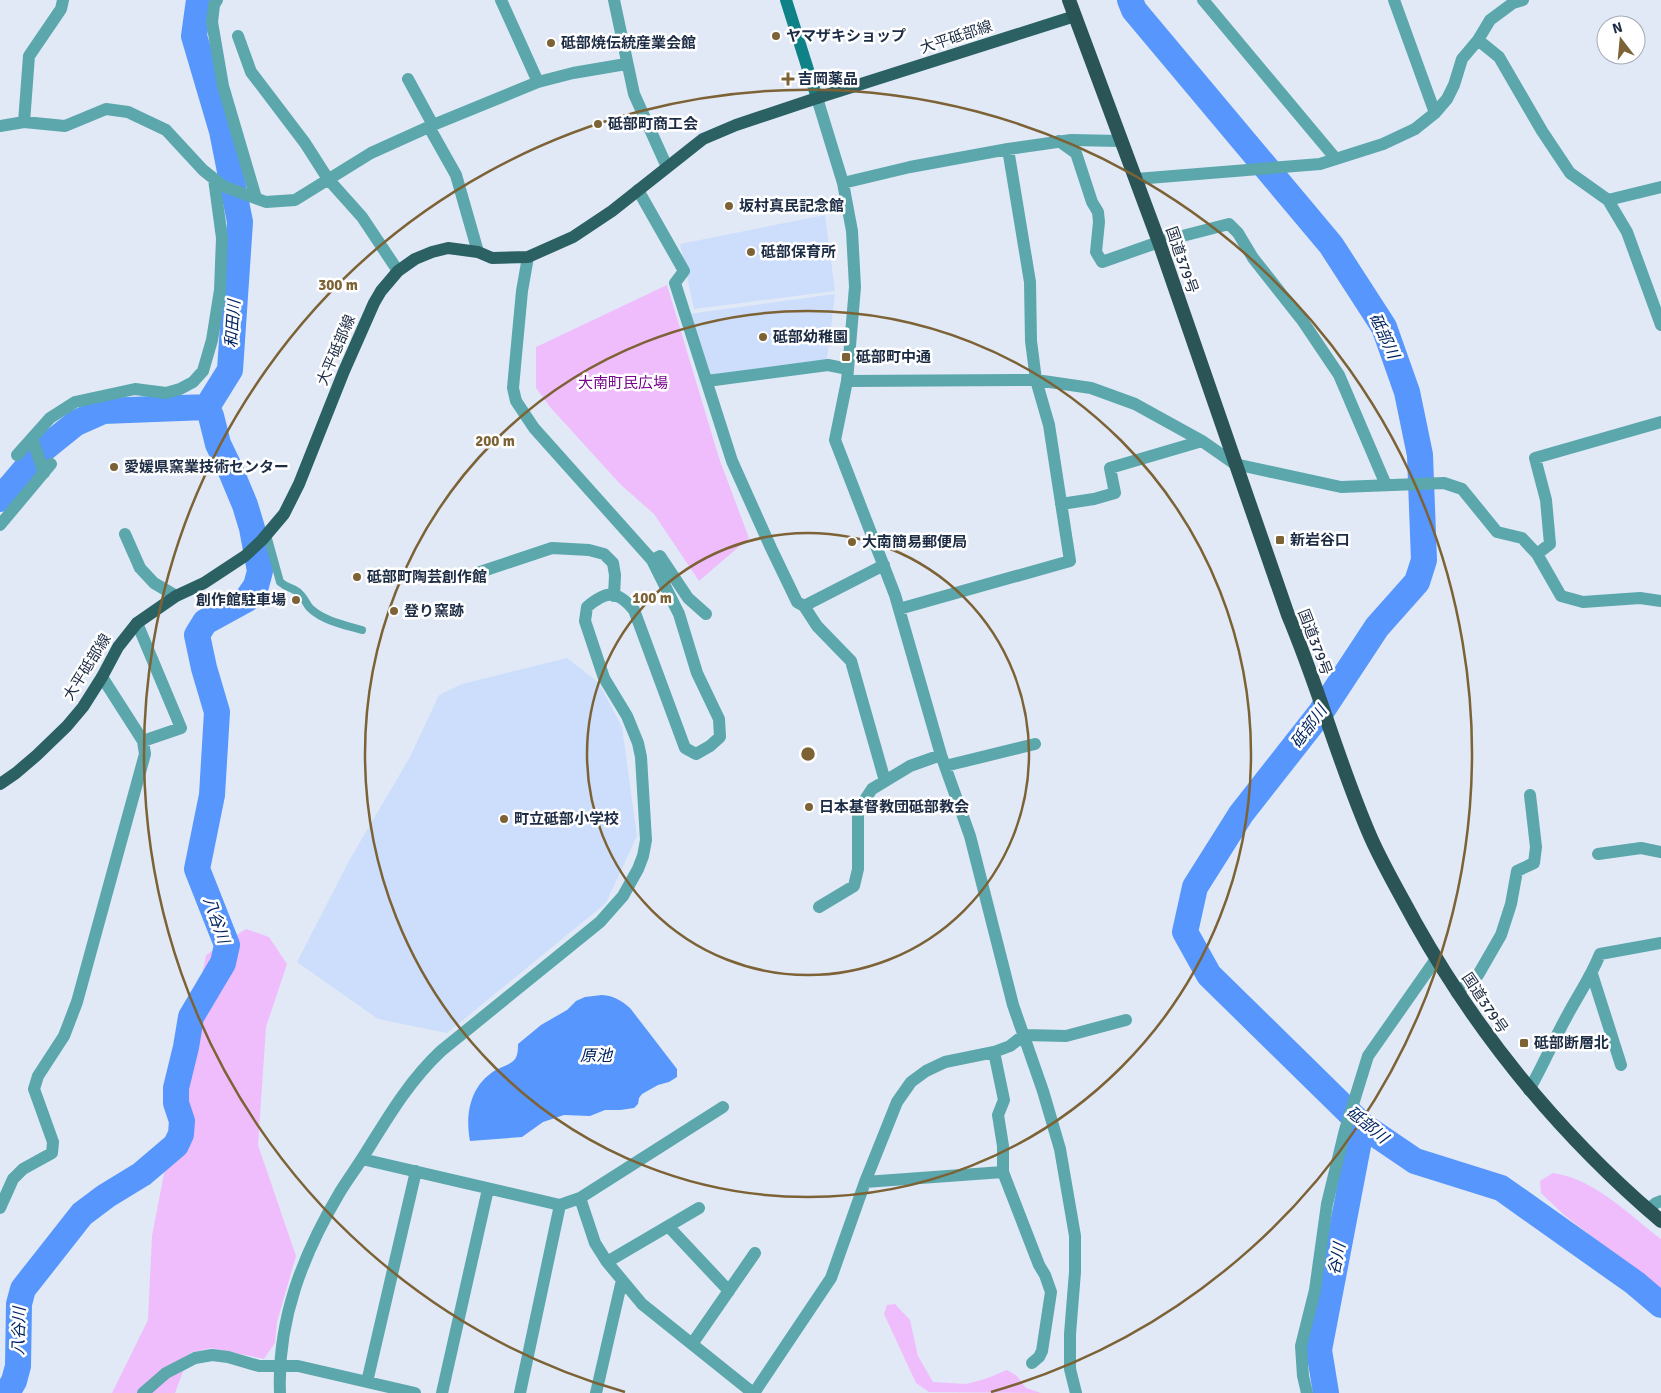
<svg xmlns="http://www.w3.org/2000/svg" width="1661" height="1393" font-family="Signika,'Noto Sans JP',sans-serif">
  <rect width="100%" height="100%" fill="#e1e9f7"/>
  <path fill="#ccdefb" d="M 825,215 L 835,291 L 694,309 L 680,244 Z
    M 835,294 L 827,360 L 709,376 L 689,314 Z
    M 567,658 L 599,683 L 622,727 L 637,836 L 606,903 L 447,1033 L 378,1019 L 297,962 L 350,859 L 410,757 L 439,695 L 462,684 Z"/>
  <path fill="#f0bdfc" d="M 667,285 L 719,458 L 749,538 L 699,581 L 654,514 L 621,485 L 550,407 L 536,388 L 536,347 Z
    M 246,929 L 269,937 L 287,964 L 266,1027 L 258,1145 L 296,1256 L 277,1322 L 275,1343 L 264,1359 L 211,1348 L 190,1353 L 175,1393 L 112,1393 L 148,1320 L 152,1236 L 206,955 Z
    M 1553,1173 C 1595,1179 1628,1214 1661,1239 L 1661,1290 L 1564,1215 L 1541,1193 L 1540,1181 Z
    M 895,1304 L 910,1320 L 918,1356 L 933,1382 L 966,1384 L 985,1379 L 1007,1370 L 1017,1376 L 1026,1388 L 1041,1393 L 929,1392 L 916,1383 L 884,1314 L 887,1305 Z"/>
  <path fill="#5696fd" d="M 602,995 C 614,996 621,1000 630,1008 L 677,1069 L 677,1077 L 669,1082 L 658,1085 L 642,1094 L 639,1098 L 638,1104 L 634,1108 L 620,1110 L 605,1110 L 590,1116 L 564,1115 L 543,1122 L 522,1137 L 470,1141 C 465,1114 470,1087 494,1071 C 500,1067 511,1065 515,1059 C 518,1055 518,1049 518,1044 L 541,1025 L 567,1010 L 576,1001 L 585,997 Z"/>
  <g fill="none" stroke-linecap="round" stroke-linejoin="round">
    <path stroke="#5696fd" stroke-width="26" d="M 199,0 L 194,36 L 222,131 L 240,222 L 230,370 L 207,407
      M 1130,0 L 1134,10 L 1331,245 L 1384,327 L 1407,392 L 1420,455 L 1424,560 L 1417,582 L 1377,627 L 1321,712 L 1241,814 L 1195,887 L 1185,932 L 1209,975 L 1362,1125 L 1415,1161 L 1501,1188 L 1635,1283 L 1661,1305
      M 0,499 L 40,452 L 76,423 L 103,411 L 207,407
      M 7,1393 L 14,1381 L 18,1366 L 19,1304 L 23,1289 L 82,1214 L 106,1196 L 142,1174 L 176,1145 L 181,1134 L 182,1121 L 176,1103 L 176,1088 L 186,1047 L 191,1017 L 223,963 L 227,945 L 197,869 L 212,795 L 217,712 L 204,668 L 197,635 L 205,622 L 247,599 L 256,586 L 260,571 L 252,528 L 245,505 L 230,469 L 218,444 L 211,416 L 207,407
      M 1326,1393 L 1319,1350 L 1362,1125"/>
    <path stroke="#5ba7ab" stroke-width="8" d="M 267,535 L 280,582 C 288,589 295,588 300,594 C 305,598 306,605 311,609 C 324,621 345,625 362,630"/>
    <path stroke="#5ba7ab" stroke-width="12" d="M 217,0 L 214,5 L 212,22 L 223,86 L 256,198
      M 501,0 L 538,82
      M 614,0 L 634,94 L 667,167
      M 1203,0 L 1336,159
      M 1394,0 L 1435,113
      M 238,36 L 251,72 L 305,143 L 328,179 L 362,217 L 398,271
      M 1478,40 L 1499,57 L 1542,131 L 1570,173 L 1608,200 L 1627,232 L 1661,325
      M 408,79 L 433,125
      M 817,98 L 843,183 L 852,231 L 855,287 L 847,381 L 835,440 L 895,595 L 941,755 L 970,836 L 1013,1005 L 1043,1091 L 1060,1149 L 1075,1236 L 1075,1272 L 1070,1334 L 1070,1369 L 1076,1393
      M 24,122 L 29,56 L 61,9 L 63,0
      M 0,126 L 24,122 L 65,126 L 106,109 L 128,112 L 166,130 L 203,170 L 223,186 L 266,202 L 295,200 L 371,153 L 433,125 L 538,82 L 573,73 L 626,64
      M 429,127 L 456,175 L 478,252
      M 1059,141 L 1076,153 L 1092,202 L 1098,212 L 1099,222 L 1096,252 L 1102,262 L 1159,242 L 1229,224 L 1238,233 L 1253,258 L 1302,320 L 1339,375 L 1386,485
      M 1136,179 L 1320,164 L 1383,144 L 1415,129 L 1435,113 L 1447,99 L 1454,85 L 1462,59 L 1478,40 L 1490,20 L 1513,3 L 1523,0
      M 843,183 L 910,167 L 1008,149 L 1071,140 L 1120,141
      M 638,190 L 684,271 L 675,283 L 732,461 L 771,548 L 797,602 L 804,606 L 817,626 L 851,661 L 885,781
      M 1608,200 L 1661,187
      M 707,381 L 828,365 L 848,369
      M 847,381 L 1036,380 L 1091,388 L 1135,404 L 1202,441 L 1235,464 L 1341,487 L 1444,483 L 1462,489 L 1497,532 L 1522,538 L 1537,554 L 1561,596 L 1583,602 L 1640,598 L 1661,601
      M 32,438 L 44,473
      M 17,455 L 50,418 L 75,402 L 135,389 L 166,393 L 180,389 L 193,382 L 203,371 L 212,340 L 220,290 L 222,238 L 214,179
      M 1061,504 L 1094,499 L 1115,493 L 1110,468 L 1202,441
      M 0,525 L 51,464
      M 125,534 L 140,568 L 154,583 L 176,596
      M 1537,554 L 1550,544 L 1546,500 L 1535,458 L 1661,422
      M 652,560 L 660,556 L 688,598 L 706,614
      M 480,572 L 552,548 L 589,550 L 604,554 L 613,563 L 615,575 L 614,596
      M 804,606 L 884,565
      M 899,609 L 1070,561 L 1049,425 L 1036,380 L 1031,341 L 1030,282 L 1008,149
      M 137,623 L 181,728 L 143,741
      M 945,766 L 1035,744
      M 1598,854 L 1641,848 L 1661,852
      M 819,907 L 854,886 L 858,869 L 858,810 L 872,789 L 910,766 L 941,755
      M 1592,974 L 1621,1065
      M 1457,993 L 1478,975 L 1501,935 L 1511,904 L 1517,871 L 1534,863 L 1536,847 L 1530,795
      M 994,1052 L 1004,1100 L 998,1115 L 1003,1146 L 1003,1172 L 1039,1265 L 1045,1275 L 1051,1292 L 1042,1351 L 1039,1357 L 1032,1363
      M 1529,1090 C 1543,1066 1553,1041 1567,1016 C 1578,995 1591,977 1600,954 L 1661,943
      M 362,1159 L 560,1205 L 580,1198 L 723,1107
      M 865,1182 L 1003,1172
      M 580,1198 L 595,1243 L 607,1262 L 642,1304 L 753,1393
      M 0,1208 L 13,1179 L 23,1169 L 52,1153 L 53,1142 L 34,1089 L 38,1076 L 64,1036 L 77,1002 L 145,754 L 143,741 L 102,677
      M 1647,1210 L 1656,1203 L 1661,1201
      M 668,1226 L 729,1291
      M 607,1262 L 699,1208
      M 692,1344 L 755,1253
      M 367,1382 L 416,1171
      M 143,1393 L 166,1373 L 195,1358 L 212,1355 L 228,1357 L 259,1366 L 298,1366 L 415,1393
      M 280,1393 C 277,1320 303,1254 340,1192 C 348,1179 357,1167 365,1154 C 388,1117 409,1081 441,1051 L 600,922 L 623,896 L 638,869 L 643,856 L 646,840 L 641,757 L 638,743 L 627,716 L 604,678 L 585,621 L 587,607 C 607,590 617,590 634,610 L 685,748 L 696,754 L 710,746 L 720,737 L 719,719 L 697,673 L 679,614 L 652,560 L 534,428 L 516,401 L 513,388 L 516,355 L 522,291 L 528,257
      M 442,1393 L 488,1189
      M 520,1393 L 560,1205
      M 596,1393 L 622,1280
      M 754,1393 L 831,1278 L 865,1182 L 897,1102 L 911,1082 L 926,1071 L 945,1062 L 994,1052 L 1010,1046 L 1024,1035 L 1066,1036 L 1126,1020
      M 1307,1393 L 1303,1376 L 1301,1346 L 1315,1290 L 1327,1204 L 1345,1130 L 1368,1056 L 1436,959"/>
    <path stroke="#0e8287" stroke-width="12" d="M 786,0 L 817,98"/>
    <path stroke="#2b6163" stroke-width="12" d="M 0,784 L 16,773 L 37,755 L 67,726 L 83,707 L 102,677 L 118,647 L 137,623 L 176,596 L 204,583 L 245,556 L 262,540 L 284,514 L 299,484 L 344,371 L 374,303 L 381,291 L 398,271 L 415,259 L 432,252 L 448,248 L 478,252 L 492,258 L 528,257 L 573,237 L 612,211 L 703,139 L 736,125 L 817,98 L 1075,16"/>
    <path stroke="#2a5455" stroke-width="14" d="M 1069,0 L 1159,242 L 1288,615 C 1319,688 1339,765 1371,838 C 1384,867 1400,894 1415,922 C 1480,1038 1560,1135 1661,1221"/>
  </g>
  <g fill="none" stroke="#7c6234" stroke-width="2.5">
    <circle cx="808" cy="754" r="221"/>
    <circle cx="808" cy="754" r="443"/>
    <path d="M625 1392A664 664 0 1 1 991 1392"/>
  </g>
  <g fill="#7c6234" stroke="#fff" stroke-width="2">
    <circle cx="776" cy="36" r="5"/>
    <circle cx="551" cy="43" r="5"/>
    <path d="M785.5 71.5h5v5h5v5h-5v5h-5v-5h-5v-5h5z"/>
    <circle cx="598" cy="124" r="5"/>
    <circle cx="729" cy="206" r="5"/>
    <circle cx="751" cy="252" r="5"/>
    <circle cx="763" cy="337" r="5"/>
    <rect x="841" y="352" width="10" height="10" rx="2.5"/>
    <circle cx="114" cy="467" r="5"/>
    <rect x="1275" y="535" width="10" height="10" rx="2.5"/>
    <circle cx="852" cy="542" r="5"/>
    <circle cx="357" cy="577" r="5"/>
    <circle cx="296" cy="600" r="5"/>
    <circle cx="394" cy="611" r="5"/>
    <circle cx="809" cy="807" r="5"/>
    <circle cx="504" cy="819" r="5"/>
    <rect x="1519" y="1038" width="10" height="10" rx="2.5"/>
  </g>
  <g text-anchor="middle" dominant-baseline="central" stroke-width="5" stroke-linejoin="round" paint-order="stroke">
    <g font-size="15" font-weight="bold" fill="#1d2c45" stroke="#fff" text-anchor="start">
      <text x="786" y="36">ヤマザキショップ</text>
      <text x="561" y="43">砥部焼伝統産業会館</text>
      <text x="798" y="79">吉岡薬品</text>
      <text x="608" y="124">砥部町商工会</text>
      <text x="739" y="206">坂村真民記念館</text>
      <text x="761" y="252">砥部保育所</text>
      <text x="773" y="337">砥部幼稚園</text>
      <text x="856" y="357">砥部町中通</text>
      <text x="124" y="467">愛媛県窯業技術センター</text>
      <text x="1290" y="540">新岩谷口</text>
      <text x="862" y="542">大南簡易郵便局</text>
      <text x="367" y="577">砥部町陶芸創作館</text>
      <text x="286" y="600" text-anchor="end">創作館駐車場</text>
      <text x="404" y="611">登り窯跡</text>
      <text x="819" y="807">日本基督教団砥部教会</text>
      <text x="514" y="819">町立砥部小学校</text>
      <text x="1534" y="1043">砥部断層北</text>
    </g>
    <g font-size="15" fill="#1d2c45" stroke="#fff">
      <text transform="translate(956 37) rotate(-18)">大平砥部線</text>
      <text transform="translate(1182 260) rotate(71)">国道379号</text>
      <text transform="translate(336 350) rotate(-67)">大平砥部線</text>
      <text transform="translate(1315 642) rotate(69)">国道379号</text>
      <text transform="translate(87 667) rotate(-58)">大平砥部線</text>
      <text transform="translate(1485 1003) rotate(56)">国道379号</text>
    </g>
    <g font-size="15" fill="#77048c" stroke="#fff">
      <text x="623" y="383">大南町民広場</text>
    </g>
    <g font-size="16" font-style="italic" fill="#002362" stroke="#fff">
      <text transform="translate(233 324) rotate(-86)">和田川</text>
      <text transform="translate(1384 336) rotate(65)">砥部川</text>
      <text transform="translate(1309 727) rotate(-53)">砥部川</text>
      <text transform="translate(216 920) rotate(71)">八谷川</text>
      <text x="596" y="1056">原池</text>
      <text transform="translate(1367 1125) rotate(39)">砥部川</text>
      <text transform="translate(1337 1259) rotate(-79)">谷川</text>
      <text transform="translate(19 1331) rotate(-88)">八谷川</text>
    </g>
  </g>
  <circle cx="808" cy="754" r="8" fill="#7c6234" stroke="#fff" stroke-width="2.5"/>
  <g font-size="15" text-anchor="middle" font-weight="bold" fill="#7c6234" stroke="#fff" stroke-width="5" stroke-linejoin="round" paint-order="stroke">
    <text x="338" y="290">300 m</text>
    <text x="495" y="446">200 m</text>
    <text x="652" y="603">100 m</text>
  </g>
  <g transform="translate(1621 40) rotate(344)"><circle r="24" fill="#ffffff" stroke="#a5abb5"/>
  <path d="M0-4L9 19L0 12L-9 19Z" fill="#7c6234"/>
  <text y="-8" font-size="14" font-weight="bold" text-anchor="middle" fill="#1d2c45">N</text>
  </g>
</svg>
